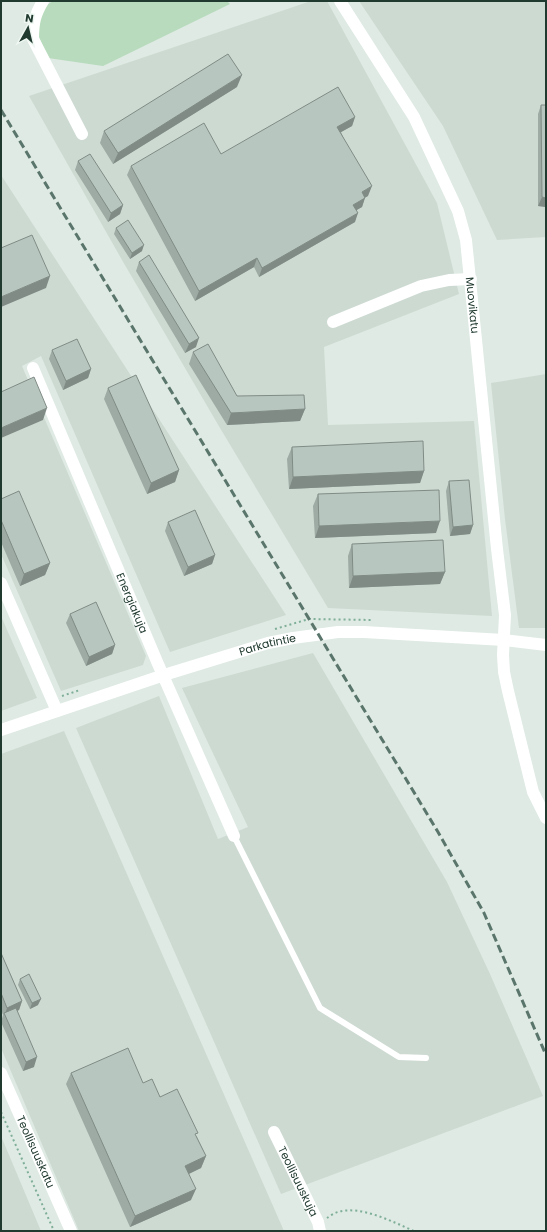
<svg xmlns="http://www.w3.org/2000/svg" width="547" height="1232" font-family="Poppins,sans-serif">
  <rect width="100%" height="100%" fill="#deeae3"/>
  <path fill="#cddad2" d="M 311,1 L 327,1 L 437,203 L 459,294 L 324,347 L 328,425 L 474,421 L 492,616 L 328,608 L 220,428 L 122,260 L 29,96 Z
    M 359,1 L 546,1 L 546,237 L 497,240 L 443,126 Z
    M 1,175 L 286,615 L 170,652 L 41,356 L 22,366 L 146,656 L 143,665 L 61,691 L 1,554 Z
    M 546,374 L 546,628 L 519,628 L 505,519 L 491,383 Z
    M 1,616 L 37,698 L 1,711 Z
    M 313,653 L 447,882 L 490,974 L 543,1096 L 281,1194 L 76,728 L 159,696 L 218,839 L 248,827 L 182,688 Z
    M 64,731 L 284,1231 L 79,1231 L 1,1048 L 1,754 Z
    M 1,1136 L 41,1231 L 1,1231 Z"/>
  <path fill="#b7dbbc" d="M 53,1 L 227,1 L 230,4 L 103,66 L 48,58 L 36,30 L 44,7 Z"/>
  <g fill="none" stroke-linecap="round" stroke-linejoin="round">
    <path stroke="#7fae99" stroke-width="2" stroke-dasharray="2 3" stroke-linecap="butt" d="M 275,629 L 309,619 L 373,620
      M 62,696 L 80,690
      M 1,1112 L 54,1231
      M 327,1218 C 330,1216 334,1213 338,1212 C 361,1205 393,1222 414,1231"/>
    <path stroke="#fff" stroke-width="6" d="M 234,836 L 320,1008 L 399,1057 L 426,1058"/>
    <g stroke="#fff" stroke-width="12">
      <path d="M 43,1 C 35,14 33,23 33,39 L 82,134"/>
      <path id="s1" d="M 340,1 L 414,117 L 458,211 L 466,240 L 497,549 L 505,615 L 503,655 L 504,672 L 508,691 L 533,792 L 546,818"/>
      <path d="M 333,322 L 421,286 L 449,280 L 471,279"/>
      <path id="s2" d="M 33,368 L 158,664 L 234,836"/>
      <path d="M 1,583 L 57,711"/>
      <path id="s3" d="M 1,1073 L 71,1231"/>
      <path id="s4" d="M 274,1132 L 318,1222 L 320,1231"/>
    </g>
    <path stroke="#fff" stroke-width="12" id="s5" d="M 1,730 L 164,675 L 268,643 L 293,638 L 338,632 L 364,632 L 504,640 L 546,645"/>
    <path stroke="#5a756b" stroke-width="3" stroke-dasharray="8 4" stroke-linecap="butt" d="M 1,110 L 438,832 L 484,913 L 546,1055"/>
  </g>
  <path fill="#9daba4" d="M 237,87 L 113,164 L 100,143 L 104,131 Z
    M 541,105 L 546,105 L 546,207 L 538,206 L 538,114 Z
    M 355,117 L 352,126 L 341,132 L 368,196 L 365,197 L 362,207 L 356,210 L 355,222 L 259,277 L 254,267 L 195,301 L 127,175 L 131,166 L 221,154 Z
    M 78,161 L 123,205 L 120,214 L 108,222 L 75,170 Z
    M 116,228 L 142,251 L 130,259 L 114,234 Z
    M 139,262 L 196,347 L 185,353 L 136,271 Z
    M 52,350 L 91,369 L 88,378 L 63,390 L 49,359 Z
    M 193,352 L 237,396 L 305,409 L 300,421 L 227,425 L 189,364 Z
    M 108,388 L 179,470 L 175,482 L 147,494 L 104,399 Z
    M 292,447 L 424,471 L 420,483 L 289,489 L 287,459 Z
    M 449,481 L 473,525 L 470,534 L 450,536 L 446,491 Z
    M 318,494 L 436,533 L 315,538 L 313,506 Z
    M 1,499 L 50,563 L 45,575 L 20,586 L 1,542 Z
    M 168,522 L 215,555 L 212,564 L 184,576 L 165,531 Z
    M 352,544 L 445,572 L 440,584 L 349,588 L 348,556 Z
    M 70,614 L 115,645 L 112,654 L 86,666 L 66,623 Z
    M 1,953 L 22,1001 L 19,1010 L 17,1011 L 34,1067 L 23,1071 L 1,1022 L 3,1015 L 1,1010 Z
    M 20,979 L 38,1005 L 30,1009 L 18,985 Z
    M 71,1073 L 143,1083 L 160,1097 L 197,1137 L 206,1156 L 201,1168 L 189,1174 L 191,1200 L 130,1227 L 66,1084 Z"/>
  <path fill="#808b86" d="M 242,75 L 237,87 L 113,164 L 118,153 Z
    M 355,117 L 352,126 L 334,136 L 337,127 Z
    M 372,186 L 368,196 L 359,201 L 362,192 Z
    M 542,197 L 546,198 L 546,207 L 538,206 Z
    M 365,198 L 362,207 L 350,214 L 353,205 Z
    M 123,205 L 120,214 L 108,222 L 111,213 Z
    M 358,213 L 355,222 L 259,277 L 262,268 Z
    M 144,245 L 142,251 L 130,259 L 132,253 Z
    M 257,258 L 254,267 L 195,301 L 199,291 Z
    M 50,276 L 46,288 L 1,307 L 1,297 Z
    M 199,338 L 196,347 L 185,353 L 189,344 Z
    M 91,369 L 88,378 L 63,390 L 66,381 Z
    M 47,408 L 43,420 L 1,438 L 1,428 Z
    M 305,409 L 300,421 L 227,425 L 231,413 Z
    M 179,470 L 175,482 L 147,494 L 151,483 Z
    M 424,471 L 420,483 L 289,489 L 293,477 Z
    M 440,521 L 436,533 L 315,538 L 319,526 Z
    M 473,525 L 470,534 L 450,536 L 453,527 Z
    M 215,555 L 212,564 L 184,576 L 188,567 Z
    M 50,563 L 45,575 L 20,586 L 24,574 Z
    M 445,572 L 440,584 L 349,588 L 353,576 Z
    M 115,645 L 112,654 L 86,666 L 89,657 Z
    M 41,999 L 38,1005 L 30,1009 L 32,1003 Z
    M 22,1001 L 19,1010 L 6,1016 L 5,1014 L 7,1008 Z
    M 37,1057 L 34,1067 L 23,1071 L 26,1062 Z
    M 206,1156 L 201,1168 L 180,1178 L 185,1166 Z
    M 196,1189 L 191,1200 L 130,1227 L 135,1216 Z"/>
  <path fill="#b7c7bf" stroke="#808b86" d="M 228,54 L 242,75 L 118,153 L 104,131 Z
    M 338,87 L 355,117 L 337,127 L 372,186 L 362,192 L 365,198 L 353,205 L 358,213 L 262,268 L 257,258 L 199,291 L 131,166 L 204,123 L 221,154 Z
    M 541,105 L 546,105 L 546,198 L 542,197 Z
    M 90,154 L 123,205 L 111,213 L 78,161 Z
    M 128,220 L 144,245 L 132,253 L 116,228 Z
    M 32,235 L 50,276 L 1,297 L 1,248 Z
    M 149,255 L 199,338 L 189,344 L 139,262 Z
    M 77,339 L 91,369 L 66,381 L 52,350 Z
    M 208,344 L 237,396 L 304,395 L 305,409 L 231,413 L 193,352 Z
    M 136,375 L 179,470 L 151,483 L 108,388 Z
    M 34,377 L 47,408 L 1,428 L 1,392 Z
    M 423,441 L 424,471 L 293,477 L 292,447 Z
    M 469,480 L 473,525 L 453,527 L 449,481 Z
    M 439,490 L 440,521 L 319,526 L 318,494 Z
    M 19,491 L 50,563 L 24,574 L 1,520 L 1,499 Z
    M 195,510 L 215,555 L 188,567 L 168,522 Z
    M 443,540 L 445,572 L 353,576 L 352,544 Z
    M 96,602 L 115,645 L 89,657 L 70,614 Z
    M 1,953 L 22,1001 L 7,1008 L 1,993 Z
    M 29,974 L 41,999 L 32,1003 L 20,979 Z
    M 16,1008 L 37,1057 L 26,1062 L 4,1013 Z
    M 128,1048 L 143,1083 L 152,1079 L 160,1097 L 177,1089 L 198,1133 L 195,1134 L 206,1156 L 185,1166 L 196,1189 L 135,1216 L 71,1073 Z"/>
  <g text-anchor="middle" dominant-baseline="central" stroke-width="4" stroke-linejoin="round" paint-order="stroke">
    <g font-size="11" fill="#203a2f" stroke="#eff7f2">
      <text stroke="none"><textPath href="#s1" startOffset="337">Muovikatu</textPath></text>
      <text stroke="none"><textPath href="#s2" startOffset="255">Energiakuja</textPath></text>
      <text stroke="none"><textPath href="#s5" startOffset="280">Parkatintie</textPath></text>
      <text stroke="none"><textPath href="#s3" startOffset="86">Teollisuuskatu</textPath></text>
      <text stroke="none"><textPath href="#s4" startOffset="55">Teollisuuskuja</textPath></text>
    </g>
  </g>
  <rect width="547" height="1232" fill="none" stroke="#203a2f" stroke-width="4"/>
  <g transform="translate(28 28) rotate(8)" stroke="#eff7f2" stroke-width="3" paint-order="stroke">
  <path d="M0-3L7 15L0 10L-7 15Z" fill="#203a2f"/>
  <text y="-6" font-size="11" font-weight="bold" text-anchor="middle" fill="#203a2f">N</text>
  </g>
</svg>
